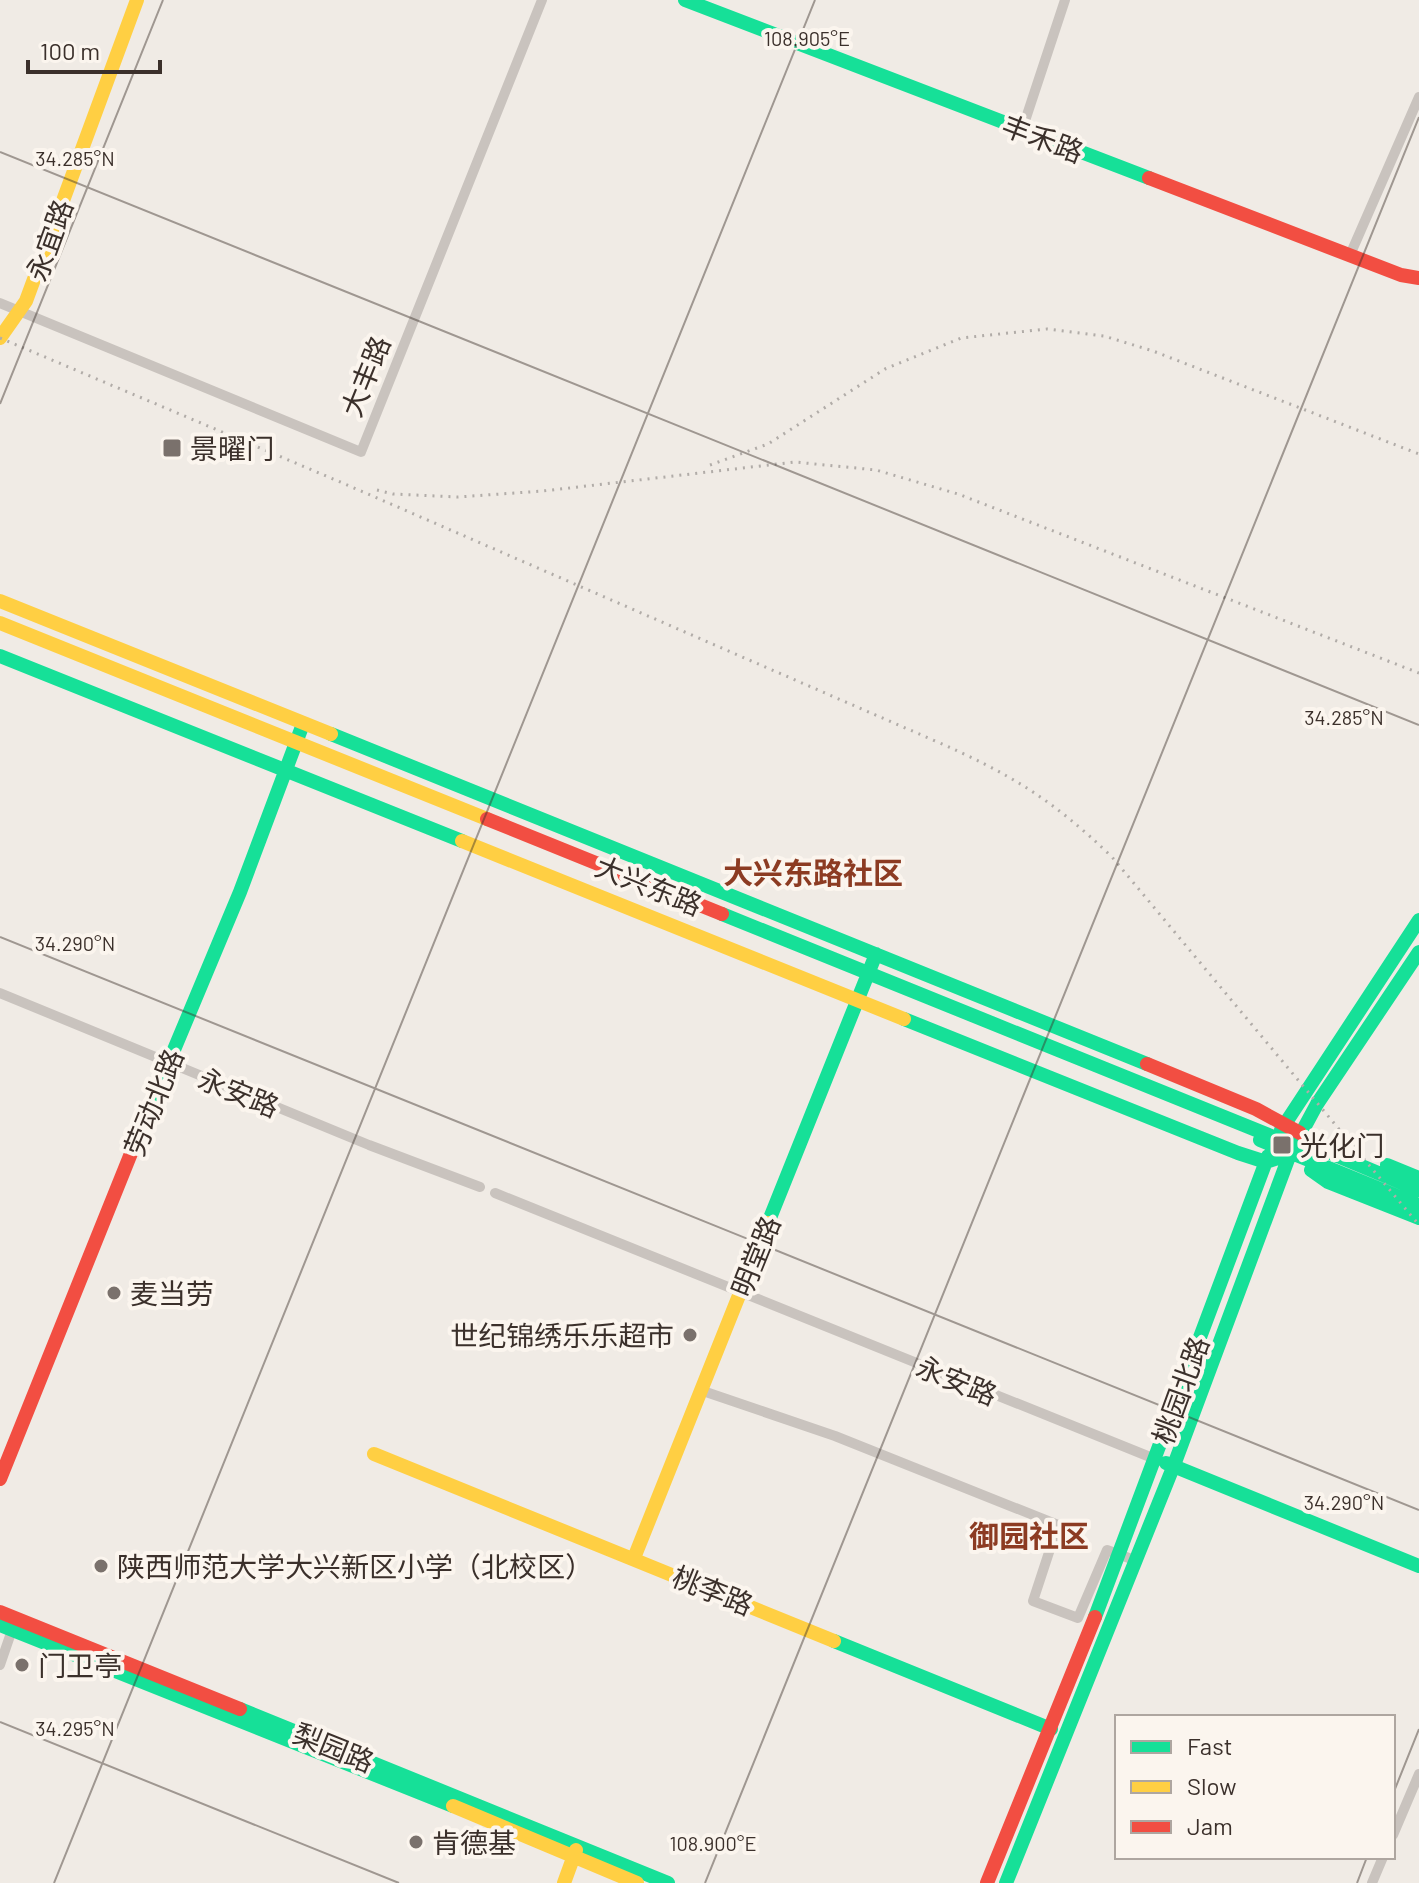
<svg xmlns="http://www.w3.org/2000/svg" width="1419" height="1883" font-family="Barlow,'Noto Sans SC',sans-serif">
  <rect width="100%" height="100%" fill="#f0ebe5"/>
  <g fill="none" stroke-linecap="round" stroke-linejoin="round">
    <path stroke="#c9c3be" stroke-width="10" d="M 1022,130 L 1065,0
      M 1350,255 L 1419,97
      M 0,303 L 361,452 L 542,0
      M 0,993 L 369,1145 L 480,1187
      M 495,1193 L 1155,1459
      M 700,1390 L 835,1436 L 1058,1525 L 1033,1601 L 1078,1618 L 1107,1550 L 1137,1561
      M 0,1665 L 12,1630
      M 1393,1835 L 1419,1774
      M 1372,1883 L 1383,1857"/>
    <path stroke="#16e098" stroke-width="14" d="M 685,0 L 1149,178
      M 0,656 L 462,841
      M 331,734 L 1147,1064
      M 722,914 L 1276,1138 L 1300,1133 L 1316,1147 L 1419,1190
      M 904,1019 L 1238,1153 L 1266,1162 L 1290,1154
      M 1281,1130 L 1419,920
      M 140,1131 L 240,892 L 303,724
      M 1260,1140 L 1419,1205
      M 1387,1165 L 1419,1178
      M 1311,1170 L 1328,1182 L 1419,1218
      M 768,1223 L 876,954
      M 1166,1463 L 1419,1566
      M 1095,1617 L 1268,1156
      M 0,1625 L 453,1806
      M 834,1641 L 1051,1729
      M 240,1709 L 668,1883
      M 1006,1883 L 1174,1465 L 1290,1154 L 1317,1104 L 1419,952"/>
    <path stroke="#ffcf43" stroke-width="14" d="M 0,338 L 26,301 L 137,0
      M 0,601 L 331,734
      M 0,623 L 487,819
      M 462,841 L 904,1019
      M 374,1454 L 834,1641
      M 634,1558 L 768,1223
      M 453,1806 L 637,1883
      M 564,1883 L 576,1850"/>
    <path stroke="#f24e42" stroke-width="14" d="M 1149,178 L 1401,275 L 1419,278
      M 487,819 L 722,914
      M 1147,1064 L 1256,1109 L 1300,1133
      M 0,1479 L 140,1131
      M 0,1612 L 240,1709
      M 987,1883 L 1095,1617"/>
    <path stroke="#b1aca8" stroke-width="3" stroke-dasharray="2 6" stroke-linecap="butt" d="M 0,338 L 338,481 L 933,740 C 1009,773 1052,799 1112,857 L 1419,1225
      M 710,465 L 768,444 L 885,369 L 961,338 L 1047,329 L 1104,336 L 1153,351 L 1419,454
      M 377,490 L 393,494 L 458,497 L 543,491 L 795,462 L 876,470 L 958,494 L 1419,673"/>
  </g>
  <path fill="none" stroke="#3b302b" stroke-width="2" stroke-opacity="0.45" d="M 0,152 L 1419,725M 0,404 L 163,0M 0,937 L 1419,1510M 0,1722 L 399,1883M 1393,1794 L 1419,1729M 54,1883 L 815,0M 705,1883 L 1419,117M 1357,1883 L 1367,1857"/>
  <g fill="#7a716c" stroke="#fbf5ee" stroke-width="3">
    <rect x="162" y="438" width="20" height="20" rx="4"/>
    <rect x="1272" y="1135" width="20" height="20" rx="4"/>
    <circle cx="114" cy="1293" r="8"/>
    <circle cx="690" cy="1335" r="8"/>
    <circle cx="101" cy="1566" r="8"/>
    <circle cx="22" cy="1665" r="8"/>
    <circle cx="416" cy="1842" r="8"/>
  </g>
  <g text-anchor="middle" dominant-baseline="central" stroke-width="8" stroke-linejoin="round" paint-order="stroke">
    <g font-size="28" fill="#3b302b" stroke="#fbf5ee">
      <text transform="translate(1043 138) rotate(21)">丰禾路</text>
      <text transform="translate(49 240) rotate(-70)">永宜路</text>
      <text transform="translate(365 376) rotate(-68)">大丰路</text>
      <text transform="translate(649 885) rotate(22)">大兴东路</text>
      <text transform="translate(239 1092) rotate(22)">永安路</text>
      <text transform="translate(153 1102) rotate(-68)">劳动北路</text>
      <text transform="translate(755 1256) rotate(-68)">明堂路</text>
      <text transform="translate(957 1380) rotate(22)">永安路</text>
      <text transform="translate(1180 1390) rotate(-70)">桃园北路</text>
      <text transform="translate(713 1590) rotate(22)">桃李路</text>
      <text transform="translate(334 1747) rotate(22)">梨园路</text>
    </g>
    <g font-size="28" fill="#3b302b" stroke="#fbf5ee" text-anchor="start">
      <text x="190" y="448">景曜门</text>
      <text x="1300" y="1145">光化门</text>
      <text x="130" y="1293">麦当劳</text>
      <text x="674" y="1335" text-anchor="end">世纪锦绣乐乐超市</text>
      <text x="117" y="1566">陕西师范大学大兴新区小学（北校区）</text>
      <text x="38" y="1665">门卫亭</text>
      <text x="432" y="1842">肯德基</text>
    </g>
    <g font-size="30" font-weight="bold" fill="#8c3b22" stroke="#fbf5ee">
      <text x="813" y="872">大兴东路社区</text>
      <text x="1029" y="1535">御园社区</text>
    </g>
  </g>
  <g font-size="20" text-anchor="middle" fill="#3b302b" stroke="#fbf5ee" stroke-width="8" stroke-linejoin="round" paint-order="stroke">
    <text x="807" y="46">108.905°E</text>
    <text x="75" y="166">34.285°N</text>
    <text x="1344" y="725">34.285°N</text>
    <text x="75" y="951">34.290°N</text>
    <text x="1344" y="1510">34.290°N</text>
    <text x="75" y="1736">34.295°N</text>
    <text x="713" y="1851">108.900°E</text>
  </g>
  <rect x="1115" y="1715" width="280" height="144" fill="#fbf5ee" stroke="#aea6a0" stroke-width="2"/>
  <rect x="1131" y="1741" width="40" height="12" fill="#16e098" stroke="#aea6a0" stroke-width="2"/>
  <text x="1187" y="1755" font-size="24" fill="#3b302b">Fast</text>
  <rect x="1131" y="1781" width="40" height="12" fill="#ffcf43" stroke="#aea6a0" stroke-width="2"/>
  <text x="1187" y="1795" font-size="24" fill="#3b302b">Slow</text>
  <rect x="1131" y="1821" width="40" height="12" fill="#f24e42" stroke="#aea6a0" stroke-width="2"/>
  <text x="1187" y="1835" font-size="24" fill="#3b302b">Jam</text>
  <path d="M28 60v12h132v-12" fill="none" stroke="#3b302b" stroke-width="4"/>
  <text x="40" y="60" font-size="24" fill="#3b302b" stroke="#fbf5ee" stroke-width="6" paint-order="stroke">100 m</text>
</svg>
